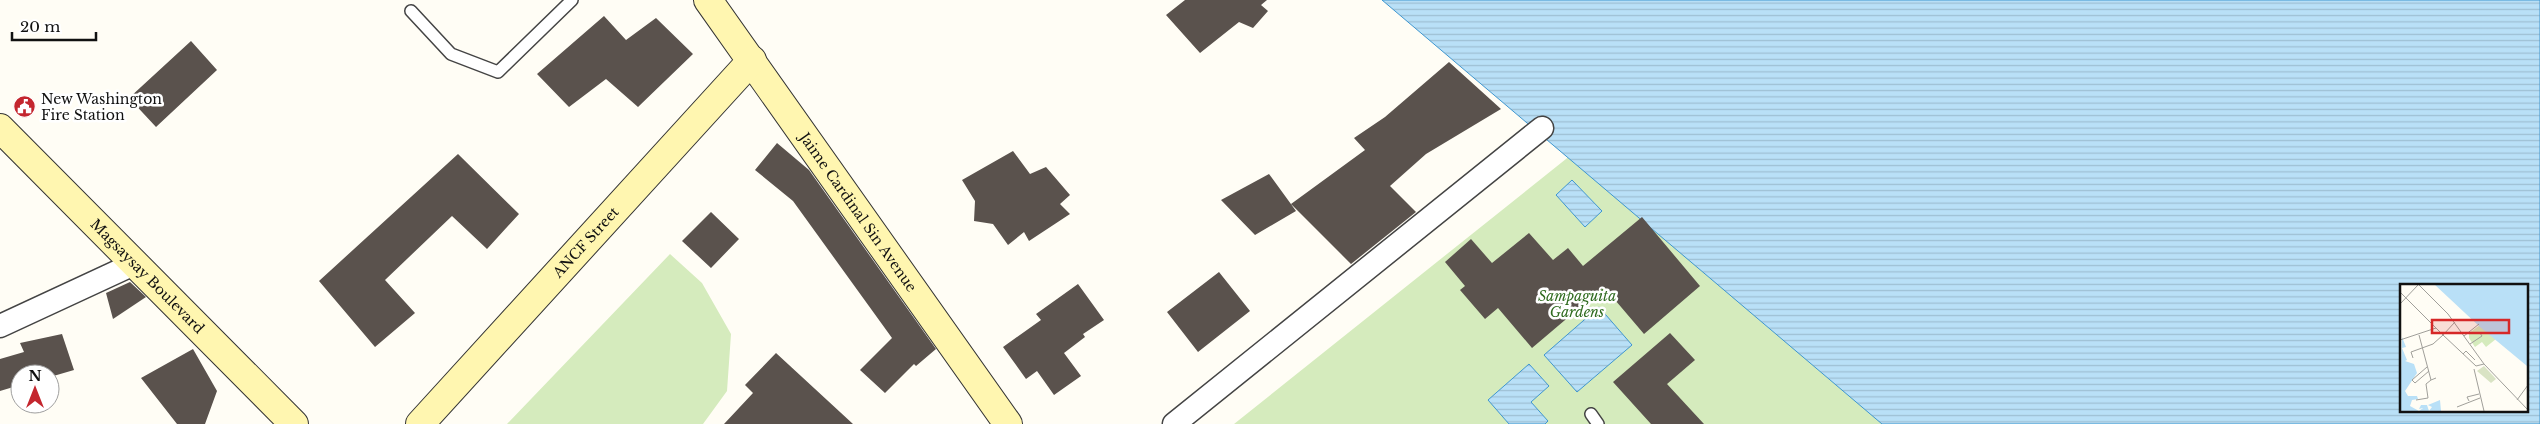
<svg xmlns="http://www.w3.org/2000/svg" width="2540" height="424" font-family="'Libre Baskerville',serif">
  <defs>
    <pattern id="water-rules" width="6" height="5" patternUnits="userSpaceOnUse" patternTransform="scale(1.25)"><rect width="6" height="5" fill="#b9e0f7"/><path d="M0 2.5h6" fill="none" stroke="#9ebfd3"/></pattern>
  </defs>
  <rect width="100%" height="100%" fill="#fffdf5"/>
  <path fill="#d5ebbd" d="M 1581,147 L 1904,424 L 1234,424 Z
    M 670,254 L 702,283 L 731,334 L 727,391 L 703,424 L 507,424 Z"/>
  <path fill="url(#water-rules)" stroke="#3f96cf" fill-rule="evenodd" d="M 1382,0 L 2540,0 L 2540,424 L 1882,424 ZM 2401,285 L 2526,285 L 2526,410 L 2401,410 Z
    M 1572,180 L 1602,211 L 1585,227 L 1556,195 Z
    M 1599,307 L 1632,345 L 1577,392 L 1544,355 Z
    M 1529,364 L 1549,386 L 1531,402 L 1548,421 L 1545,424 L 1509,424 L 1488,400 Z"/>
  <path fill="#5a524d" d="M 1185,0 L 1267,0 L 1261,5 L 1268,11 L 1253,28 L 1239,22 L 1200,53 L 1166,15 Z
    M 604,16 L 626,40 L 656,18 L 693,54 L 638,107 L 606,79 L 569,107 L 537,74 Z
    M 191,41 L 217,70 L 156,127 L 129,98 Z
    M 1449,62 L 1501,109 L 1426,154 L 1390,186 L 1416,212 L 1351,264 L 1291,204 L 1365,150 L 1354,138 L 1385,117 Z
    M 777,143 L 809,170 L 936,349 L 916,366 L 914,364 L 885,393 L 860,370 L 892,338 L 793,201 L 755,170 Z
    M 1013,151 L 1030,174 L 1046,167 L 1070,195 L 1060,204 L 1070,214 L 1029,241 L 1024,232 L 1008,245 L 993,224 L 974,221 L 975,201 L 962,180 Z
    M 458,154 L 519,214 L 487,249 L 452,216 L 385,280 L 415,313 L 375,347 L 319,281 Z
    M 1269,174 L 1296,211 L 1255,235 L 1221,200 Z
    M 711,212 L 739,239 L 711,268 L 682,241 Z
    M 1642,217 L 1700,286 L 1644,334 L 1604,287 L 1532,348 L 1498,308 L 1485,319 L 1460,290 L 1465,286 L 1445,262 L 1471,239 L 1492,263 L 1529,233 L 1553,260 L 1568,248 L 1583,266 Z
    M 1219,272 L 1250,311 L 1198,352 L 1167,312 Z
    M 130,282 L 146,297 L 113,319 L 106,293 Z
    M 1078,284 L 1104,320 L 1083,334 L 1085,337 L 1064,353 L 1081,376 L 1054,395 L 1037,371 L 1026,379 L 1003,347 L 1041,320 L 1036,314 Z
    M 1670,333 L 1695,360 L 1667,384 L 1704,424 L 1651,424 L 1613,382 Z
    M 62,334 L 74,370 L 50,377 L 50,374 L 20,374 L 20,385 L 0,391 L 0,359 L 24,352 L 20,343 Z
    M 193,349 L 217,391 L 205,424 L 177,424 L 141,378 Z
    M 776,353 L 853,424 L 724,424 L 753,393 L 745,385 Z"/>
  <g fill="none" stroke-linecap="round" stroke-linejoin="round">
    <defs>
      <path id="lane" d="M 411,11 L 451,54 L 498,72 L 572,0
        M 1591,414 L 1598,424"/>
      <path id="street" d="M 0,326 L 136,263
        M 1174,424 L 1542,128"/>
      <g id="secondary">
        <path id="s1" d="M 708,0 L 1008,424"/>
        <path id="s2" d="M 0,128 L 294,424"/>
        <path id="s3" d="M 420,424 L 752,60"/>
      </g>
    </defs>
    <use href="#lane" stroke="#444" stroke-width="14"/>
    <use href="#street" stroke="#444" stroke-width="25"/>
    <use href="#secondary" stroke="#333" stroke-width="30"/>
    <use href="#lane" stroke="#fff" stroke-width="11"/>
    <use href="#street" stroke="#fff" stroke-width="22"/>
    <use href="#secondary" stroke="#fff6b0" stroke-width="28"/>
  </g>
  <defs>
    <symbol id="civic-disc" viewBox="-11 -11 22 22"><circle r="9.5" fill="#c4262e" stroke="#fff"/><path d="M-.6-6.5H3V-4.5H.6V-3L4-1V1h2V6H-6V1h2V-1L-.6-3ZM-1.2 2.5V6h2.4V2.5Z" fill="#fff"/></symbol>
  </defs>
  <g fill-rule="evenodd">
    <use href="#civic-disc" x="12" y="94" width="25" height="25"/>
  </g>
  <g text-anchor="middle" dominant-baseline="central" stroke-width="5" stroke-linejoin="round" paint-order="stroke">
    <g font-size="14" fill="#111" stroke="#fff" text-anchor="start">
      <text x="41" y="99">New Washington<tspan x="41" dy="16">Fire Station</tspan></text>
    </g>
    <g font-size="14" fill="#111" stroke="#fff">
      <text stroke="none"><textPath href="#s1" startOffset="260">Jaime Cardinal Sin Avenue</textPath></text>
      <text stroke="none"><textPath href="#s3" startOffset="246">ANCF Street</textPath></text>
      <text stroke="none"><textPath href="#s2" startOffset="209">Magsaysay Boulevard</textPath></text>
    </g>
    <g font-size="14" font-style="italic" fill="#2f6b1f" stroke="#fff">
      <text x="1577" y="296">Sampaguita<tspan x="1577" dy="16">Gardens</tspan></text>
    </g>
  </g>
  <g transform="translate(2400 284)">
    <rect width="128" height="128" fill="#fffdf5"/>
    <path d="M 80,41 L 96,55 L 86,63 L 82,58 L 75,63 L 69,54 L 69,49 Z" fill="#d5ebbd"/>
    <path d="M 84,82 L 96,95 L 91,99 L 77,87 Z" fill="#d9e3c4"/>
    <path d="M 34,0 L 127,0 L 127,82 L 80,43 ZM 2,53 L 6,63 L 2,64 L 7,76 L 5,77 L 14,80 L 17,89 L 5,107 L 8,112 L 17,112 L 18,115 L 12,116 L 10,122 L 19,127 L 23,124 L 19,125 L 21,121 L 27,121 L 29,127 L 32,123 L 28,121 L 40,116 L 41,127 L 0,127 Z" fill="#b9e0f7"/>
    <path fill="none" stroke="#a09f9a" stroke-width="1" d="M 18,0 L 48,30 L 84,80M 0,8 L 43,51 L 55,38M 0,20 L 18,1M 19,51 L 31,96 L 36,94M 64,52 L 79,40M 0,56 L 36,44M 70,60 L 82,52 L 80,49M 63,70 L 66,67 L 75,76M 13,74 L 11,68 L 33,60 L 43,51 L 76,82M 76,82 L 84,80 L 128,126M 74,85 L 84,127M 15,99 L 12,96 L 27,83M 15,99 L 29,87M 16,116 L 28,114 L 26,100 L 31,96M 117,116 L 128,101M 69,117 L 67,113 L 79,110M 57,123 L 80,114"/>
    <path fill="#d62828" fill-opacity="0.15" stroke="#d62828" stroke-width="2.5" d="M 32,36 L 109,36 L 109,49 L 32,49 Z"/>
    <rect width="128" height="128" fill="none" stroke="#111" stroke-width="2.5"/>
  </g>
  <g transform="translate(35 389)"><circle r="24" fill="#ffffff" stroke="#a0a0a0"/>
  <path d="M0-4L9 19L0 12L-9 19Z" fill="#c4262e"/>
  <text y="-8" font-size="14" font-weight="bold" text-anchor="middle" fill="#111111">N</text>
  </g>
  <path d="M12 32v8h84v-8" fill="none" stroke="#111111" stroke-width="2.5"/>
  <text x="20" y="32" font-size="15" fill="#111111" stroke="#ffffff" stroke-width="4" paint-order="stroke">20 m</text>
</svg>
